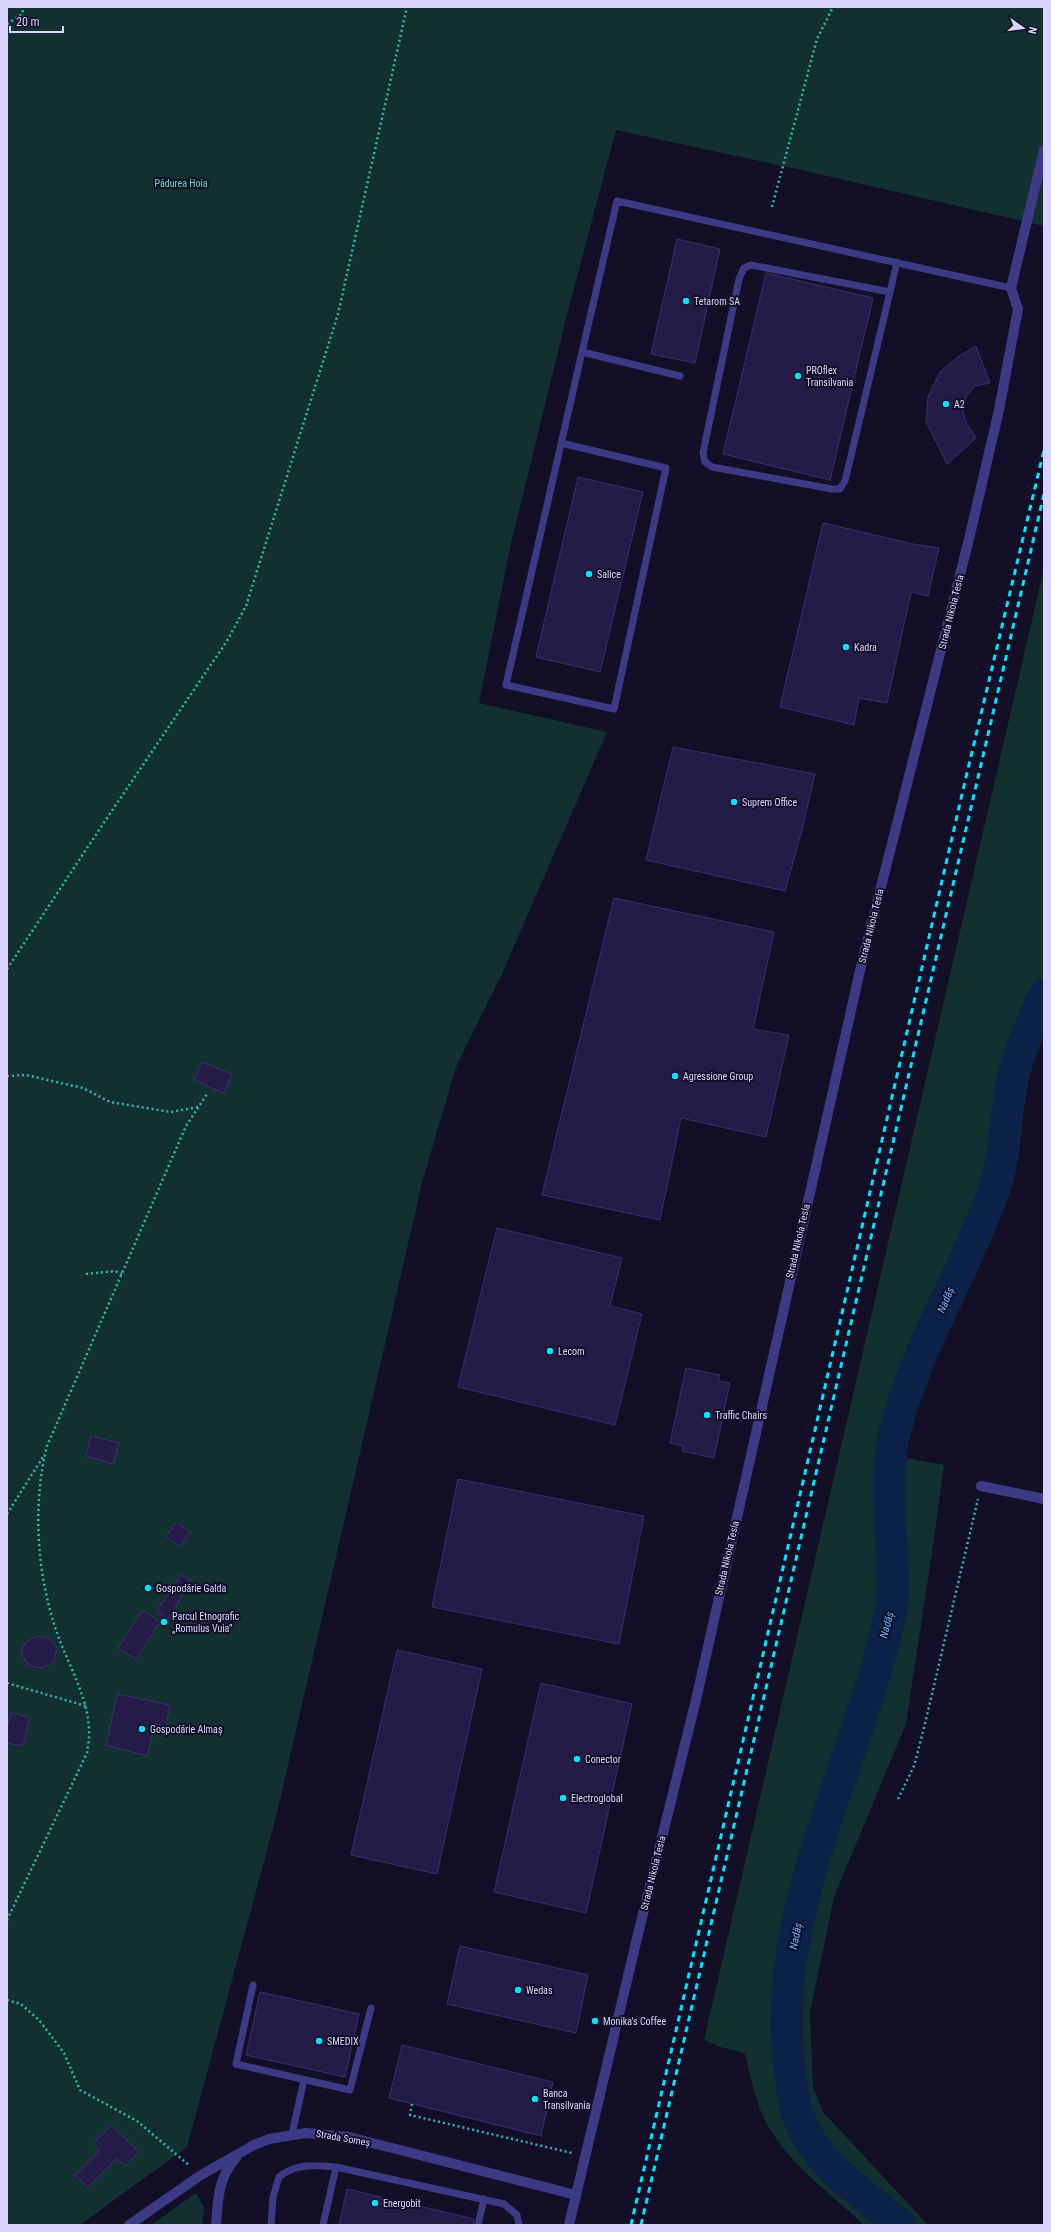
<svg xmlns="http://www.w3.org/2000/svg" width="1051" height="2232" font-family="'Roboto Condensed',sans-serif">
  <rect width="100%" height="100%" fill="#130f26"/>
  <path fill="#12302f" d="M 7,7 L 1044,7 L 1044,226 L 797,169 L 616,130 L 570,303 L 511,543 L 479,703 L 607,732 L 502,974 L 456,1067 L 423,1179 L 276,1817 L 187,2147 L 80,2225 L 7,2225 Z
    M 1044,568 L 1044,1033 L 1024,1075 L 1008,1170 L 990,1230 L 919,1390 L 909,1419 L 901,1457 L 944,1465 L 935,1532 L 906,1724 L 834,1897 L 810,2012 L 813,2086 L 823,2112 L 928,2225 L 864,2225 C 831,2194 791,2166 768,2126 C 755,2103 751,2077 745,2053 L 720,2047 L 704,2040 Z
    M 196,2193 L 204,2207 L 202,2225 L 151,2225 Z"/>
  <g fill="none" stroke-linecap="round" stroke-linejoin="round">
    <path stroke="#0c2248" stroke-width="32" d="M 901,2225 C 864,2195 814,2163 798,2116 C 793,2102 792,2085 790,2070 C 768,1910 860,1762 891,1609 C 895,1588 892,1564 891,1543 C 889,1506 886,1467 895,1431 C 916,1348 964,1273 993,1193 C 1006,1157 1005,1119 1012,1082 C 1018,1052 1032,1023 1044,995"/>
  </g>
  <path fill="#241b47" stroke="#3b2d73" d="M 677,239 L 720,249 L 695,363 L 651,354 Z
    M 766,273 L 873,298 L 830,480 L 723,454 Z
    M 976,346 L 990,383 L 975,386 L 966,397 L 963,411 L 967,424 L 976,438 L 947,464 L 926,421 L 928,397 L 940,372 L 958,357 Z
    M 578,477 L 643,492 L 600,672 L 536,657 Z
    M 823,523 L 913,544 L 939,548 L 928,596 L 911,592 L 887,703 L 859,698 L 854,725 L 780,707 Z
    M 673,747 L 815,774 L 802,830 L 785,891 L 646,860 Z
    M 614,898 L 774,932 L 753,1029 L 789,1035 L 766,1137 L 681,1118 L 660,1220 L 542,1195 Z
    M 202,1062 L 232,1074 L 224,1093 L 194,1080 Z
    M 497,1228 L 622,1258 L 610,1306 L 642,1314 L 615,1425 L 458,1387 Z
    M 686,1368 L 720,1375 L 718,1381 L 730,1383 L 714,1458 L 682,1451 L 683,1446 L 670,1443 Z
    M 91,1436 L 119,1443 L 113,1464 L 86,1456 Z
    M 458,1479 L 644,1516 L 619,1644 L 432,1607 Z
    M 176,1522 L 190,1532 L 180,1546 L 166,1537 Z
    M 181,1575 L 190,1580 L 168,1621 L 157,1611 Z
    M 143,1610 L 160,1622 L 136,1659 L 118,1648 Z
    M 36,1636 L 49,1638 L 57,1648 L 54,1662 L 42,1668 L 29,1666 L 21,1653 L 25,1643 Z
    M 397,1650 L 482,1669 L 437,1874 L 351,1855 Z
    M 541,1683 L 632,1704 L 586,1913 L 494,1892 Z
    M 117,1694 L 170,1705 L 166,1726 L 155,1724 L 147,1756 L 106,1745 Z
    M 11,1713 L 30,1717 L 23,1746 L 7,1743 L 7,1729 Z
    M 460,1946 L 588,1975 L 576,2033 L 447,2004 Z
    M 260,1992 L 359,2014 L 345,2077 L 246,2055 Z
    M 402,2045 L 553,2082 L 541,2136 L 389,2098 Z
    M 111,2125 L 139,2152 L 125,2166 L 117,2158 L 88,2188 L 75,2175 L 100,2150 L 93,2144 Z
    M 347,2189 L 474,2219 L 473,2225 L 339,2225 Z"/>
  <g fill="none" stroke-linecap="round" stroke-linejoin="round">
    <path stroke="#2fb8b0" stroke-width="2.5" stroke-dasharray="2 3" stroke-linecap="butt" d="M 7,24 L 22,14 L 24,7
      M 772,207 L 817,39 L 833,7
      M 7,969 L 111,812 L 227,641 L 246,606 L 338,314 L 407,7
      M 7,1076 L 26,1075 L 83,1088 L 110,1102 L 171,1112 L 198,1107
      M 86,1274 L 115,1271 L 122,1274
      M 7,1514 L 43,1457
      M 7,1683 L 86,1706
      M 898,1799 L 914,1766 L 923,1732 L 978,1499
      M 7,1920 L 87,1753 C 88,1745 90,1736 89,1728 C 87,1695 68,1664 57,1633 C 37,1575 32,1506 47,1446 L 186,1126 L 207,1094
      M 7,2000 L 21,2004 L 39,2020 L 64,2053 L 80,2090 L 137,2121 L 190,2166
      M 412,2104 L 410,2115 L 572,2153"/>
    <path stroke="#3d3a85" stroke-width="7" d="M 890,292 L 751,265 L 744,268 L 739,279 L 703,453 L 705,462 L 712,467 L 832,489 L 840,489 L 845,481 L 890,292 L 897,262
      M 680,376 L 582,352 L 617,201 L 1011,288
      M 561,443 L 666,468 L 614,709 L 506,685 L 582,352
      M 253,1985 L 236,2064 L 350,2090 L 371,2008
      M 292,2134 L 304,2080
      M 271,2225 L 273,2197 L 279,2177 C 295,2163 317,2165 336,2167 L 504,2204 L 517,2215 L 519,2225
      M 323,2225 L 336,2167
      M 478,2225 L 484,2199"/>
    <path stroke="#3d3a85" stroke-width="10" d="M 981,1486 L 1044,1499
      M 129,2225 L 201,2175 L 254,2145 L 269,2139 L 306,2133 L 349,2137 L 576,2195
      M 216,2225 C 218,2199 218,2178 236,2158
      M 569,2225 L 638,1934 L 696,1700 L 861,966 L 969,539 L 999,410 L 1018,309 L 1011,288 L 1044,150"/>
    <path stroke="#00e5ff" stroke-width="3" stroke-dasharray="6 5" stroke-linecap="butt" d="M 631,2225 L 967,773 L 1044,450
      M 641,2225 L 1044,494"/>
  </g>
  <g fill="#00e5ff" stroke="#130f26" stroke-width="1.5">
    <circle cx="686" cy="301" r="4"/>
    <circle cx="798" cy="376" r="4"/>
    <circle cx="946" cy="404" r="4"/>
    <circle cx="589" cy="574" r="4"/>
    <circle cx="846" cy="647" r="4"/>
    <circle cx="734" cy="802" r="4"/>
    <circle cx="675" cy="1076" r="4"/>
    <circle cx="550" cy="1351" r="4"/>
    <circle cx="707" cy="1415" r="4"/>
    <circle cx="148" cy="1588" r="4"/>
    <circle cx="164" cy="1622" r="4"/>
    <circle cx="142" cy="1729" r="4"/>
    <circle cx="577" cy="1759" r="4"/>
    <circle cx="563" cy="1798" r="4"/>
    <circle cx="518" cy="1990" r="4"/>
    <circle cx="595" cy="2021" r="4"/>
    <circle cx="319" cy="2041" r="4"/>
    <circle cx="535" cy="2099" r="4"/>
    <circle cx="375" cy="2203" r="4"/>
  </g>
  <g text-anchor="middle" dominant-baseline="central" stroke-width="4" stroke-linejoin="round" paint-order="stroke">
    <g font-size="10" fill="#5fe0c0" stroke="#130f26">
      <text x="181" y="183">Pădurea Hoia</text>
    </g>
    <g font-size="10" fill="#d9d4ff" stroke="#130f26" text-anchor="start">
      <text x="694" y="301">Tetarom SA</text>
      <text x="806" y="370">PROflex<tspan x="806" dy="12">Transilvania</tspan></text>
      <text x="954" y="404">A2</text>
      <text x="597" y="574">Salice</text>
      <text x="854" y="647">Kadra</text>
      <text x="742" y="802">Suprem Office</text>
      <text x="683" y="1076">Agressione Group</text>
      <text x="558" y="1351">Lecom</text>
      <text x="715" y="1415">Traffic Chairs</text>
      <text x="156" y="1588">Gospodărie Galda</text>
      <text x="172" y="1616">Parcul Etnografic<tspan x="172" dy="12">„Romulus Vuia”</tspan></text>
      <text x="150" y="1729">Gospodărie Almaș</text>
      <text x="585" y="1759">Conector</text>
      <text x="571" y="1798">Electroglobal</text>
      <text x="526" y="1990">Wedas</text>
      <text x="603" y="2021">Monika's Coffee</text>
      <text x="327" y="2041">SMEDIX</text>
      <text x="543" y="2093">Banca<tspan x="543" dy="12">Transilvania</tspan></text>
      <text x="383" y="2203">Energobit</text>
    </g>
    <g font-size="10" fill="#d9d4ff" stroke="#130f26">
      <text transform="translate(951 612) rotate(-76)">Strada Nikola Tesla</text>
      <text transform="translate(871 926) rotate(-76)">Strada Nikola Tesla</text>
      <text transform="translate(798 1241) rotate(-77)">Strada Nikola Tesla</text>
      <text transform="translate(727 1558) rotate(-77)">Strada Nikola Tesla</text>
      <text transform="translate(653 1873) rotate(-76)">Strada Nikola Tesla</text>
      <text transform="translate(343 2138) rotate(10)">Strada Someș</text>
    </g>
    <g font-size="11" font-style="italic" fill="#62b6ff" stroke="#130f26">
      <text transform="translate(946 1300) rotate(-67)">Nadăș</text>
      <text transform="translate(887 1625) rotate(-75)">Nadăș</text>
      <text transform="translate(796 1936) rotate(-79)">Nadăș</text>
    </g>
  </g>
  <rect width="1051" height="2232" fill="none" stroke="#d9d4ff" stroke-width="16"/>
  <g transform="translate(1023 28) rotate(104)" stroke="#130f26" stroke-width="3" paint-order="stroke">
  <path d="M0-3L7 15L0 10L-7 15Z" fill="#d9d4ff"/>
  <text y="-6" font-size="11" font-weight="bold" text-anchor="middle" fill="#d9d4ff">N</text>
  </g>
  <path d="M10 26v6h53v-6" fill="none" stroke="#d9d4ff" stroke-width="2"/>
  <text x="16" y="26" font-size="12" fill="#d9d4ff" stroke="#130f26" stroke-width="3" paint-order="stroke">20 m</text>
</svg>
